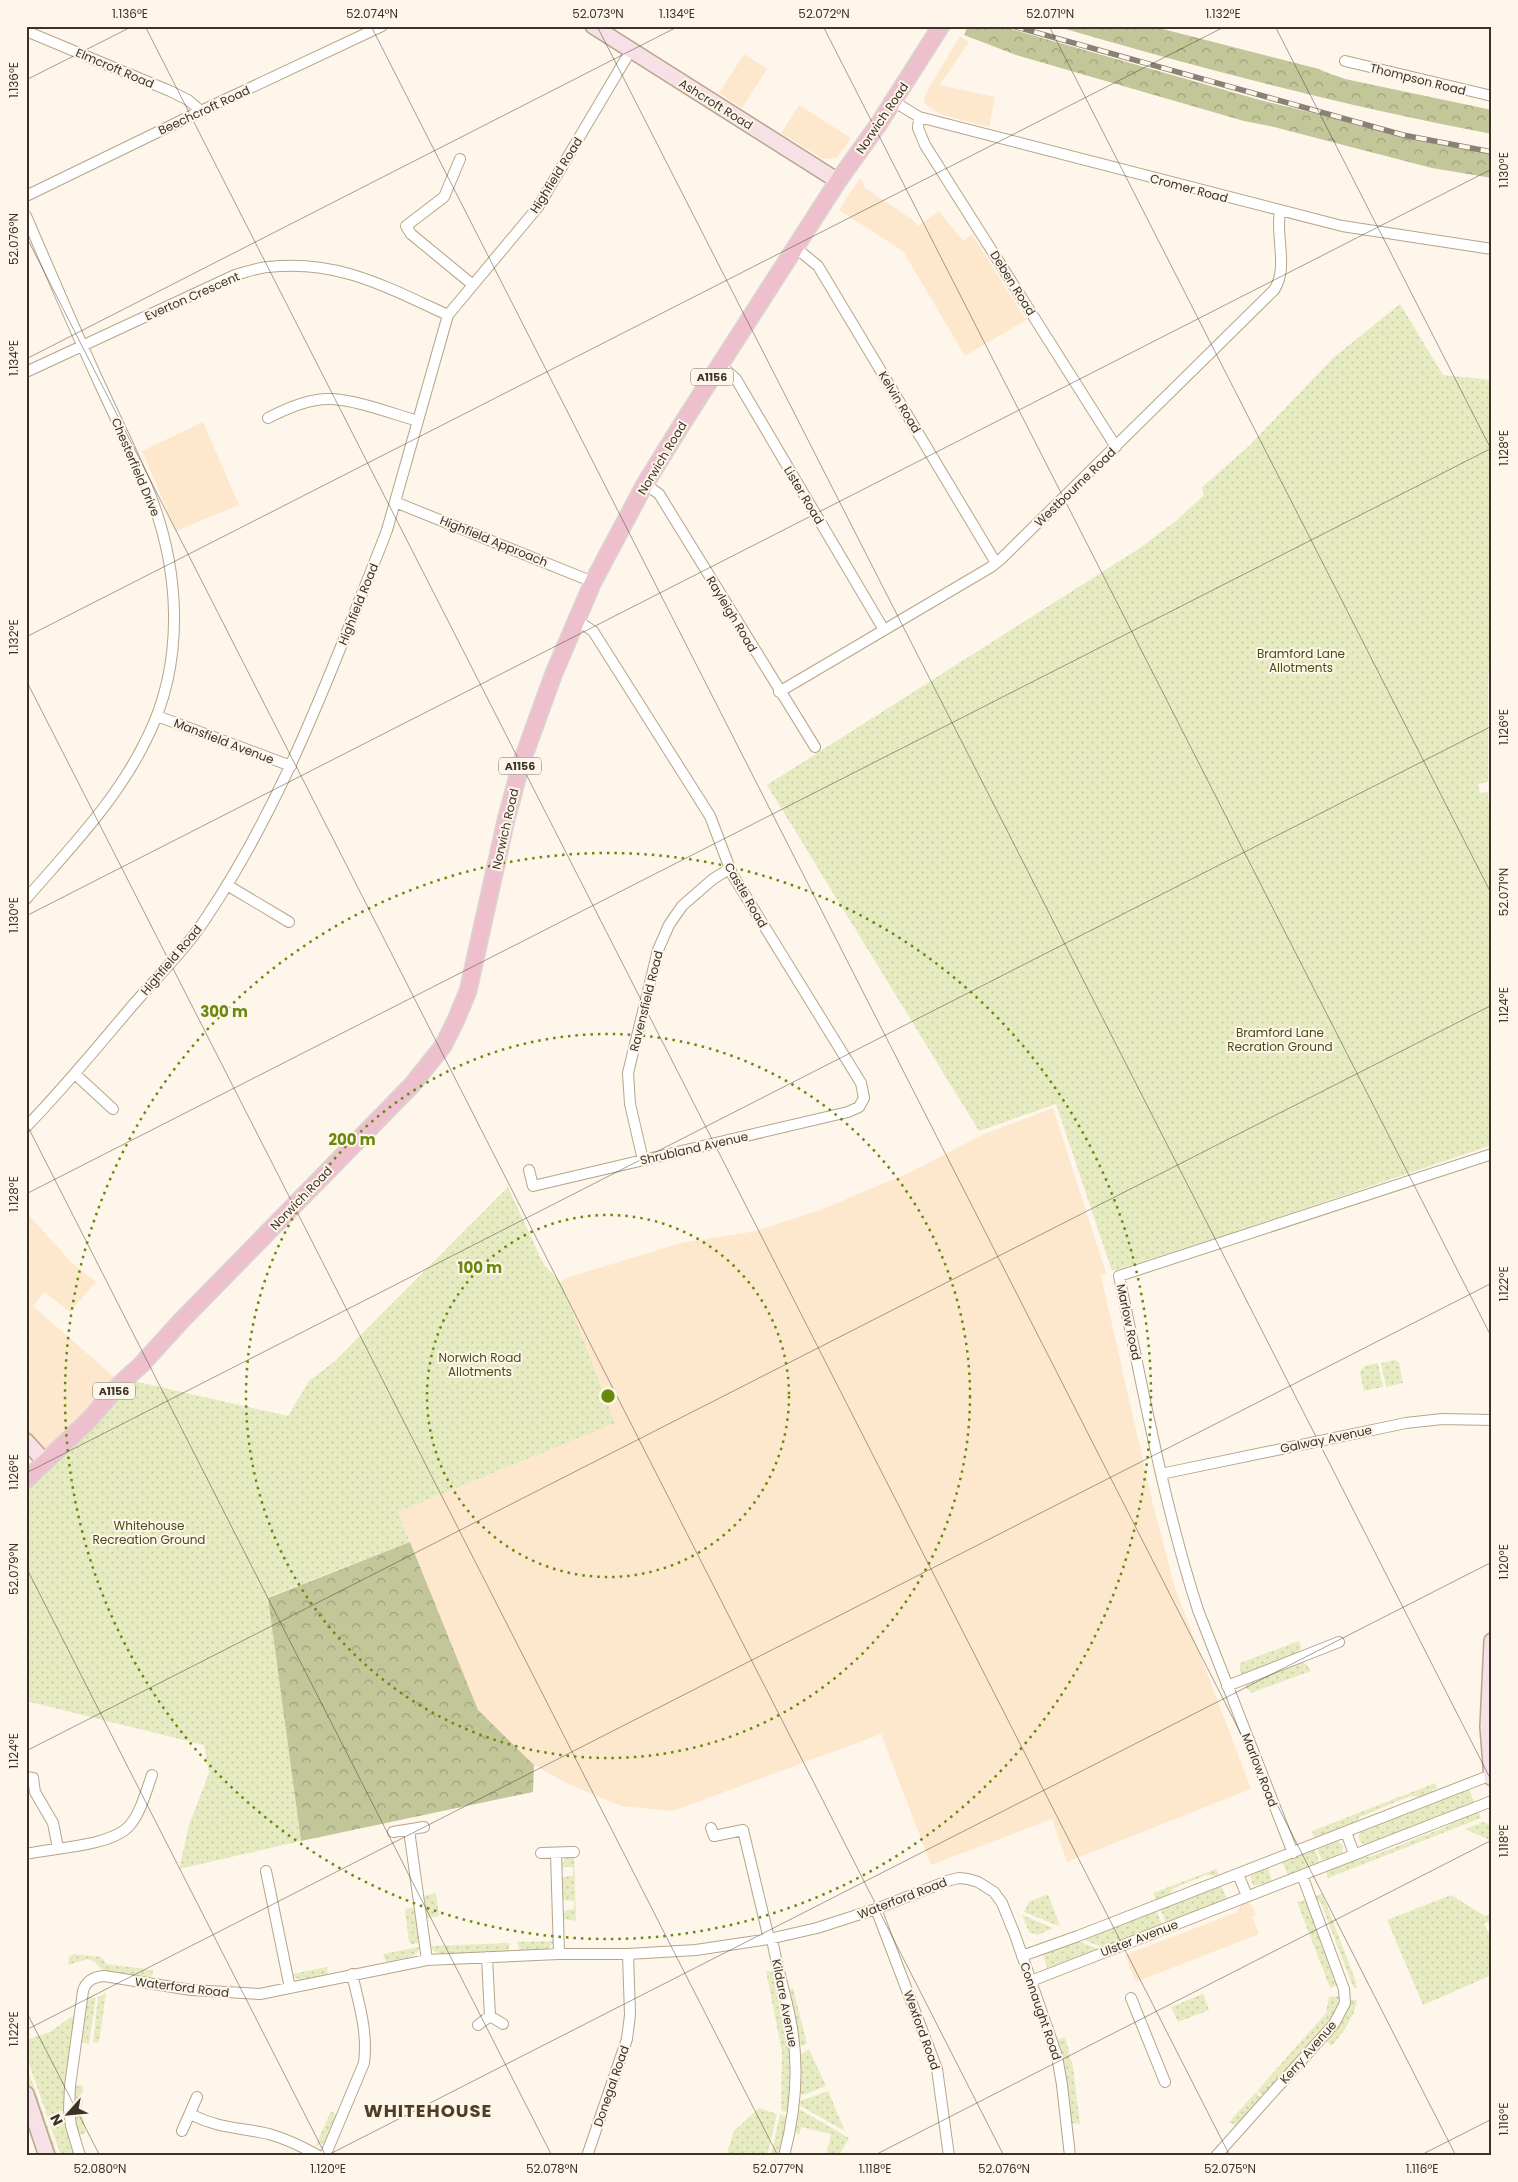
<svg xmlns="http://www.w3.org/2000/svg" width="1518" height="2182" font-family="Poppins,sans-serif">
  <defs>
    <pattern id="green-dots" width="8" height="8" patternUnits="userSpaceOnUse" patternTransform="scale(1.25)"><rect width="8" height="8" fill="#e7ebc2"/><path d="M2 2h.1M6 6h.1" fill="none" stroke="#c7caa7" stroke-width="1.8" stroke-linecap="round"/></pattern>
    <pattern id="forest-crowns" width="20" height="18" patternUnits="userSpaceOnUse" patternTransform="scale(1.25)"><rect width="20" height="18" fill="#c2c698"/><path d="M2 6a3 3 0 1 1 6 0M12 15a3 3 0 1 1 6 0" fill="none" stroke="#9fa17c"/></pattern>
  </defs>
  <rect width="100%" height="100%" fill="#fef6ea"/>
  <path fill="#fde8cd" d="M 960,36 L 969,42 L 940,85 L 995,97 L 989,127 L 940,114 L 926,105 L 924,99 L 927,91 Z
    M 744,54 L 767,69 L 742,108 L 719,93 Z
    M 799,105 L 851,138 L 837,158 L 823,159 L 781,133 Z
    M 860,178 L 865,188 L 913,220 L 918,226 L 939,211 L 963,241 L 972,234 L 1026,320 L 965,356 L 903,251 L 839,210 Z
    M 203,422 L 239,505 L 176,531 L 142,451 Z
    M 1053,1108 L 1106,1273 L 1101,1276 L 1152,1500 L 1175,1588 L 1251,1789 L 1067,1862 L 1052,1819 L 931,1865 L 881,1734 L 673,1811 L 621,1806 L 566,1783 L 534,1765 L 478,1710 L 398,1512 L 614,1423 L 561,1282 L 566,1278 L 681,1243 L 756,1231 L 820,1210 L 911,1172 L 982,1135 Z
    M 26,1212 L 71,1262 L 96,1282 L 70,1312 L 44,1292 L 33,1306 L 121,1383 L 45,1462 L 26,1441 Z
    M 1242,1902 L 1248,1902 L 1254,1909 L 1256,1915 L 1252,1917 L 1259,1934 L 1136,1982 L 1125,1955 L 1237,1912 Z"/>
  <path fill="url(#green-dots)" d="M 1400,304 L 1443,375 L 1492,380 L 1492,589 L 1488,685 L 1488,782 L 1478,784 L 1480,793 L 1488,792 L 1492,865 L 1492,1145 L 1229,1234 L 1112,1271 L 1056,1104 L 979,1131 L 767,785 L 1137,550 L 1176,521 L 1204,495 L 1202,487 L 1248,447 L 1333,358 Z
    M 508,1187 L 544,1265 L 561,1282 L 615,1423 L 398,1512 L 410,1542 L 268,1597 L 301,1841 L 179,1869 L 189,1825 L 209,1773 L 204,1745 L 26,1701 L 26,1480 L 125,1379 L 288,1416 L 309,1381 L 335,1361 Z
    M 1395,1360 L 1399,1362 L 1403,1383 L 1386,1387 L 1381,1363 Z
    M 1378,1363 L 1383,1387 L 1364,1391 L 1360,1372 L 1364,1366 Z
    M 1299,1641 L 1301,1648 L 1296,1655 L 1243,1676 L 1240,1672 L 1240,1663 Z
    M 1299,1662 L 1306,1664 L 1311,1671 L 1251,1693 L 1246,1687 L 1246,1682 Z
    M 1435,1783 L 1437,1788 L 1432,1790 L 1433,1793 L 1424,1797 L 1410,1796 L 1360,1817 L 1354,1825 L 1315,1840 L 1312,1831 Z
    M 1469,1789 L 1474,1802 L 1368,1844 L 1363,1844 L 1359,1840 L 1359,1834 L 1363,1830 Z
    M 1478,1811 L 1481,1818 L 1328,1878 L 1325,1870 L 1359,1856 L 1370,1857 L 1448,1826 L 1457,1819 Z
    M 1483,1822 L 1492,1826 L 1492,1841 L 1465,1829 Z
    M 1337,1841 L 1343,1845 L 1342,1853 L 1322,1861 L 1317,1848 Z
    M 1315,1849 L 1319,1862 L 1288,1875 L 1282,1862 Z
    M 574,1856 L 576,1921 L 563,1919 L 563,1911 L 574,1909 L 574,1901 L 563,1900 L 562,1877 L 573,1876 L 573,1867 L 561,1867 L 565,1858 Z
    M 1268,1867 L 1272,1881 L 1254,1886 L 1251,1881 L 1251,1875 Z
    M 1216,1869 L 1219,1876 L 1206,1875 L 1174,1888 L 1167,1897 L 1157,1901 L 1153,1893 Z
    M 1221,1885 L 1227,1899 L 1166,1923 L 1160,1909 Z
    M 436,1893 L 439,1916 L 429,1918 L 426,1916 L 423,1896 Z
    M 1322,1893 L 1355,1979 L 1357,1988 L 1353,1987 L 1321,1903 L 1314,1897 Z
    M 1048,1894 L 1060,1926 L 1059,1926 L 1024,1912 L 1029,1902 Z
    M 1451,1895 L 1485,1916 L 1492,1913 L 1492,1920 L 1484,1924 L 1492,1939 L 1492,1975 L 1423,2005 L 1387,1920 Z
    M 1304,1900 L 1306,1901 L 1337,1980 L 1338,1985 L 1330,1988 L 1297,1902 Z
    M 412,1908 L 415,1909 L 419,1943 L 412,1944 L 409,1942 L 405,1909 Z
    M 1156,1910 L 1162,1924 L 1103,1948 L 1082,1939 Z
    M 1022,1915 L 1053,1928 L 1038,1935 L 1029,1932 Z
    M 554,1941 C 549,1954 531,1951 520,1951 L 517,1942 Z
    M 1078,1941 L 1098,1949 L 1047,1968 L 1043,1955 Z
    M 510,1943 L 508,1952 L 441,1954 L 435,1952 L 430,1946 Z
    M 420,1947 L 417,1953 L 410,1957 L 386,1962 L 383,1954 Z
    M 73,1954 L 101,1957 L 107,1964 L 153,1970 L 152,1976 L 150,1975 L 149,1979 L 103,1971 L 95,1962 L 88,1959 L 68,1965 L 69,1957 Z
    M 327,1967 L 328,1975 C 317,1977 300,1985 292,1974 Z
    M 766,1971 L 775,1972 L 788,2028 L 791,2058 L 790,2111 L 788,2112 L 781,2111 L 782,2052 Z
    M 793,1988 L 807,2044 L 802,2046 L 798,2044 L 788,1990 Z
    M 106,1993 L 99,2043 L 93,2042 L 98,1997 Z
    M 1203,1994 L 1209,2010 L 1178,2022 L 1171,2007 Z
    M 1340,1996 C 1339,2021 1283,2075 1264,2096 L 1257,2091 L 1326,2013 L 1329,1997 Z
    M 89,1997 L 96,1998 L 89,2044 L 84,2043 L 80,2040 L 87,1999 Z
    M 1352,2000 L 1357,2000 C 1353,2020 1344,2032 1331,2046 L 1325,2039 L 1348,2001 Z
    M 71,2017 L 75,2017 L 64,2111 L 61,2111 L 62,2122 L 65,2122 L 75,2156 L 61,2156 L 26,2055 L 26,2040 L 50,2032 Z
    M 1065,2037 L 1073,2067 L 1080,2124 L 1070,2123 L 1066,2073 L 1057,2040 Z
    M 809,2049 L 826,2086 L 803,2095 L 800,2093 L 800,2055 Z
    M 26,2064 L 58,2156 L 52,2156 L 26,2080 Z
    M 79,2085 L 83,2085 L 82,2110 L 86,2133 L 78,2136 L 74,2117 L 74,2087 Z
    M 828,2091 L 845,2131 L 799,2105 L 800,2101 Z
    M 1256,2092 L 1262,2098 L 1237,2126 L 1229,2122 Z
    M 759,2108 L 777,2114 L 767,2156 L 726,2156 L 734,2131 Z
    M 799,2109 L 849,2138 L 839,2156 L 826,2156 L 831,2134 L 801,2127 L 799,2135 L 795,2131 Z
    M 331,2111 L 338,2116 L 326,2141 L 315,2147 Z
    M 780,2114 L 789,2117 L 779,2156 L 771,2156 Z"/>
  <path fill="url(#forest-crowns)" d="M 968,26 L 1000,26 L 1260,100 L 1375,128 L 1492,152 L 1492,178 L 1432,168 L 1274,127 L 1244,121 L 1016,55 L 964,35 Z
    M 1055,26 L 1151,26 L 1319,69 C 1328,74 1336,75 1345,79 L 1492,110 L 1492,134 C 1344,106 1199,68 1055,26 Z
    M 410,1542 L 478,1710 L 534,1765 L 533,1792 L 301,1841 L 268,1598 Z"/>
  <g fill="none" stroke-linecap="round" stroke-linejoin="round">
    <defs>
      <path id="street" d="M 26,31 L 170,91 L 188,100 L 201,111
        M 1345,61 L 1492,96
        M 893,101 L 919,117 L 1342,226 L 1492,249
        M 919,117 L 918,128 L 925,145 L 1116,447
        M 460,159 L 444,197 L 406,226 L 411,234 L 473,285
        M 26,196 L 201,111 L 382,26
        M 26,216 C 49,269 72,323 96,376 C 113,413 131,450 147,487 C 180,566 186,660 147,738 C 118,799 70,848 26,899
        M 796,248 L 818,266 L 996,563
        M 719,364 L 736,379 L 884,630
        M 26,372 L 235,275 C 246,272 257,268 268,267 C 338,259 386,287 448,315
        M 268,418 C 287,408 310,398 331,399 C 357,400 393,414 418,421
        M 645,484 L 659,494 L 815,747
        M 395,502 L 593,582
        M 779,692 L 991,567 L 1001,559 L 1274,290 C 1289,268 1275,236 1280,211
        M 157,716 L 291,766
        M 227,885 L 289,922
        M 75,1074 L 113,1109
        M 26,1127 C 64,1088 98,1046 133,1005 C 158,976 187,948 208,915 C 268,825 310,725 350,624 C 362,593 375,562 387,530 L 448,315 L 538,207 L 631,50
        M 643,1160 L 630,1104 L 628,1073 L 658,950 L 669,925 L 682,906 L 713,879 L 729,869
        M 529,1170 L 533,1186 L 848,1112 L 859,1107 L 864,1098 L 861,1083 L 732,874 L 710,816 L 593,631 L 576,620
        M 1161,1474 L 1406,1423 L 1442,1419 L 1492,1420
        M 1227,1686 L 1339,1642
        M 26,1777 L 33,1778 L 35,1792 L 53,1823 L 58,1848
        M 711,1828 L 714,1836 L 743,1830 L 769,1939
        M 409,1830 L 427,1960
        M 393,1832 L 424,1827
        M 1346,1832 L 1354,1854
        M 541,1853 L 574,1852
        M 556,1853 L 559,1954
        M 1293,1853 L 1198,1610 C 1163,1502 1143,1388 1119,1276 L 1492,1154
        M 26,1854 C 53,1848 113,1846 130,1825 C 141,1812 146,1791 152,1775
        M 266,1871 L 290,1988
        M 1238,1874 L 1247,1896
        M 876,1909 L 937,2069 L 949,2156
        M 772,1938 C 776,1965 785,1991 790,2018 C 800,2064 796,2110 784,2156
        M 1022,1956 L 1078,1936 L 1491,1775
        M 487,1957 L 490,2016
        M 1031,1981 L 1492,1801
        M 1131,1998 L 1165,2082
        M 478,2025 L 490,2016 L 503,2024
        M 190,2114 C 220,2129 238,2127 269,2134 C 287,2139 303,2147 319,2156
        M 182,2131 L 197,2097
        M 80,2156 L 71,2126 L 69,2110 L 70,2086 L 83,1991 C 86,1981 93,1977 104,1976 L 191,1990 L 260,1994 L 427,1960 L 559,1954 L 628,1954 L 696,1950 L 769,1939 L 817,1928 L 876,1909 L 950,1880 L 959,1878 L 968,1879 L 978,1882 L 994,1892 L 1002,1903 L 1015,1935 L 1057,2056 L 1062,2085 L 1070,2156
        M 325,2156 L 364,2063 C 368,2032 359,2004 352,1974
        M 587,2156 L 627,2039 L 630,2015 L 628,1954
        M 1216,2156 L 1334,2024 L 1345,2003 L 1344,1989 L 1302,1875"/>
      <path id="secondary" d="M 593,26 L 838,181
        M 26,1441 L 45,1462
        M 1492,1641 L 1488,1727 L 1492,1778
        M 26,2094 L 47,2156"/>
      <path id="primary" d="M 26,1480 L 88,1421 L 121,1383 L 141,1365 L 182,1320 L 412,1085 L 443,1046 L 456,1020 L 468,991 L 506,820 L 521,764 L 554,673 L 593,582 L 645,484 L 682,424 L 838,181 L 878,125 L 941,26"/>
    </defs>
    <use href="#street" stroke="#b8a48a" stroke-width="12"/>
    <use href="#secondary" stroke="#b8a48a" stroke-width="18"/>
    <use href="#primary" stroke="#d8d6d4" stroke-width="19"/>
    <use href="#street" stroke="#fff" stroke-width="10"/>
    <use href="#secondary" stroke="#f7e0e6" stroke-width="15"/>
    <use href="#primary" stroke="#eec0cd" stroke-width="16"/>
    <defs>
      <path id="rail" d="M 1013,26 L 1403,135 L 1492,152"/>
    </defs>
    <use href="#rail" stroke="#898176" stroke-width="5.5"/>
    <use href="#rail" stroke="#fef6ea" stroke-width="4" stroke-dasharray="11" stroke-linecap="butt"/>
  </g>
  <path fill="none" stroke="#3b3328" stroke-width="1" stroke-opacity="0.45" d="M 145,26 L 1230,2156M 371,26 L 1456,2156M 597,26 L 1492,1782M 823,26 L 1492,1338M 1049,26 L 1492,895M 1275,26 L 1492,451M 26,80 L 133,26M 26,236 L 1004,2156M 26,359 L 679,26M 26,637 L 1226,26M 26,680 L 778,2156M 26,916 L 1492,169M 26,1123 L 552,2156M 26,1194 L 1492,448M 26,1473 L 1492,726M 26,1567 L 326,2156M 26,1751 L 1492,1005M 26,2011 L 100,2156M 26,2030 L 1492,1283M 326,2156 L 1492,1562M 873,2156 L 1492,1840M 1419,2156 L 1492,2119"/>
  <g fill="none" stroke="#68890b" stroke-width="2.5" stroke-dasharray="2.5 5">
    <circle cx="608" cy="1396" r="181"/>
    <circle cx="608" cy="1396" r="362"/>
    <circle cx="608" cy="1396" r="543"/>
  </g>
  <g text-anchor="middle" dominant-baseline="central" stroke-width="4" stroke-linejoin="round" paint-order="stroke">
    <g fill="#fef6ea" stroke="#766e62" stroke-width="1">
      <rect x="691" y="368.5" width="42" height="17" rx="4"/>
      <rect x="499" y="757.5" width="42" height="17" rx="4"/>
      <rect x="93" y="1382.5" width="42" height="17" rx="4"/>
    </g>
    <g font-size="11" font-weight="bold" fill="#3b3328">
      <text x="712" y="377">A1156</text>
      <text x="520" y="766">A1156</text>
      <text x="114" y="1391">A1156</text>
    </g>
    <g font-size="12" fill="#3b3328" stroke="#fef6ea">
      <text transform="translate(115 68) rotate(23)">Elmcroft Road</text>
      <text transform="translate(1418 79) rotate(14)">Thompson Road</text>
      <text transform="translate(716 104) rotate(32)">Ashcroft Road</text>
      <text transform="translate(204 110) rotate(-25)">Beechcroft Road</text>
      <text transform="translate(882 118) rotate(-56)">Norwich Road</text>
      <text transform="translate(556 175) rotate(-58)">Highfield Road</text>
      <text transform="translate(1189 188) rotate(15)">Cromer Road</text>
      <text transform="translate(1013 283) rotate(58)">Deben Road</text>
      <text transform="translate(192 296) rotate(-24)">Everton Crescent</text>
      <text transform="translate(900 402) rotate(59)">Kelvin Road</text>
      <text transform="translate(662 458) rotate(-59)">Norwich Road</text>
      <text transform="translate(136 467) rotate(67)">Chesterfield Drive</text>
      <text transform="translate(1075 487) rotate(-44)">Westbourne Road</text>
      <text transform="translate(804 495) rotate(59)">Lister Road</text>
      <text transform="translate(494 541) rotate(22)">Highfield Approach</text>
      <text transform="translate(358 604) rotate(-68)">Highfield Road</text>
      <text transform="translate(732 614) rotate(59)">Rayleigh Road</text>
      <text transform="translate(224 741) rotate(21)">Mansfield Avenue</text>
      <text transform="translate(505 829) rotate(-77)">Norwich Road</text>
      <text transform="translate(746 895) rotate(60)">Castle Road</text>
      <text transform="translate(171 960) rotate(-50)">Highfield Road</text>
      <text transform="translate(646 1001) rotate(-76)">Ravensfield Road</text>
      <text transform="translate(694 1148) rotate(-13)">Shrubland Avenue</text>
      <text transform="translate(301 1198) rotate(-46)">Norwich Road</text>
      <text transform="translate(1129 1322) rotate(78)">Marlow Road</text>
      <text transform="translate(1326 1439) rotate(-12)">Galway Avenue</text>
      <text transform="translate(1260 1770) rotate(69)">Marlow Road</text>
      <text transform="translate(902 1898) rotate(-21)">Waterford Road</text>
      <text transform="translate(1139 1938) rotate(-21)">Ulster Avenue</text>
      <text transform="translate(182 1987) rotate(7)">Waterford Road</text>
      <text transform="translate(785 2003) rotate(79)">Kildare Avenue</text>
      <text transform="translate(1041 2011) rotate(71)">Connaught Road</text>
      <text transform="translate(922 2030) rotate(70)">Wexford Road</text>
      <text transform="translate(1308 2052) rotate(-49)">Kerry Avenue</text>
      <text transform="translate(611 2086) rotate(-71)">Donegal Road</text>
    </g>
    <g font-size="12" fill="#4a4c17" stroke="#fef6ea">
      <text x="1301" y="653">Bramford Lane<tspan x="1301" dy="14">Allotments</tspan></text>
      <text x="1280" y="1032">Bramford Lane<tspan x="1280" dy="14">Recration Ground</tspan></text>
      <text x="480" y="1357">Norwich Road<tspan x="480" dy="14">Allotments</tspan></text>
      <text x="149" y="1525">Whitehouse<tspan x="149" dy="14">Recreation Ground</tspan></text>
    </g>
    <g font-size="18" font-weight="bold" letter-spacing="1" fill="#4f3e26" stroke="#fef6ea">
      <text x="428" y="2110">WHITEHOUSE</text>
    </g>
  </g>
  <circle cx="608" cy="1396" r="8" fill="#68890b" stroke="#fef6ea" stroke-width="2.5"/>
  <g font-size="15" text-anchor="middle" font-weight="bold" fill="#68890b" stroke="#fef6ea" stroke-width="4" stroke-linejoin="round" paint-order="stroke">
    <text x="224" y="1017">300 m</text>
    <text x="352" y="1145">200 m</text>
    <text x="480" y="1273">100 m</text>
  </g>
  <rect width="1518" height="2182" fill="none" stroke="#fef6ea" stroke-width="55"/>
  <g transform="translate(68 2114) rotate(243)" stroke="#fef6ea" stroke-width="4" paint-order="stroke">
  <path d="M0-4L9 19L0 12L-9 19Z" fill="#3b3328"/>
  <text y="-8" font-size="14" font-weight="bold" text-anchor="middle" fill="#3b3328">N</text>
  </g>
  <rect x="28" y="28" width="1462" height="2126" fill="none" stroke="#3b3328" stroke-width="2"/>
  <g font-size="12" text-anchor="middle" fill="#3b3328">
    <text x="130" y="18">1.136°E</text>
    <text x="372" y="18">52.074°N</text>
    <text x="598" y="18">52.073°N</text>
    <text x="677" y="18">1.134°E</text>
    <text x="824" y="18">52.072°N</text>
    <text x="1050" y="18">52.071°N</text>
    <text x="1223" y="18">1.132°E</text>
    <text transform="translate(14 80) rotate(-90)" y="4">1.136°E</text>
    <text transform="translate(1504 170) rotate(-90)" y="4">1.130°E</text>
    <text transform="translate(14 239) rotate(-90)" y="4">52.076°N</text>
    <text transform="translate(14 358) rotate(-90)" y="4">1.134°E</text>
    <text transform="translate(1504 448) rotate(-90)" y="4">1.128°E</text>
    <text transform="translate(14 637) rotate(-90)" y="4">1.132°E</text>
    <text transform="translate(1504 727) rotate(-90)" y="4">1.126°E</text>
    <text transform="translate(1504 892) rotate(-90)" y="4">52.071°N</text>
    <text transform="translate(14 915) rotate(-90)" y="4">1.130°E</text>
    <text transform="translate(1504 1005) rotate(-90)" y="4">1.124°E</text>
    <text transform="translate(14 1194) rotate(-90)" y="4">1.128°E</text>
    <text transform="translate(1504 1284) rotate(-90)" y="4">1.122°E</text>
    <text transform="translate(14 1472) rotate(-90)" y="4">1.126°E</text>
    <text transform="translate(1504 1562) rotate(-90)" y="4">1.120°E</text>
    <text transform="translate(14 1569) rotate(-90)" y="4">52.079°N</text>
    <text transform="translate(14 1751) rotate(-90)" y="4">1.124°E</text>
    <text transform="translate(1504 1841) rotate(-90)" y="4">1.118°E</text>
    <text transform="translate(14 2029) rotate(-90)" y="4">1.122°E</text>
    <text transform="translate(1504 2119) rotate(-90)" y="4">1.116°E</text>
    <text x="100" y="2173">52.080°N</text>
    <text x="328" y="2173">1.120°E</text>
    <text x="552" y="2173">52.078°N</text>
    <text x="778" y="2173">52.077°N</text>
    <text x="875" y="2173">1.118°E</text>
    <text x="1004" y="2173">52.076°N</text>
    <text x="1230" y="2173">52.075°N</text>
    <text x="1422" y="2173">1.116°E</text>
  </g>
</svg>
